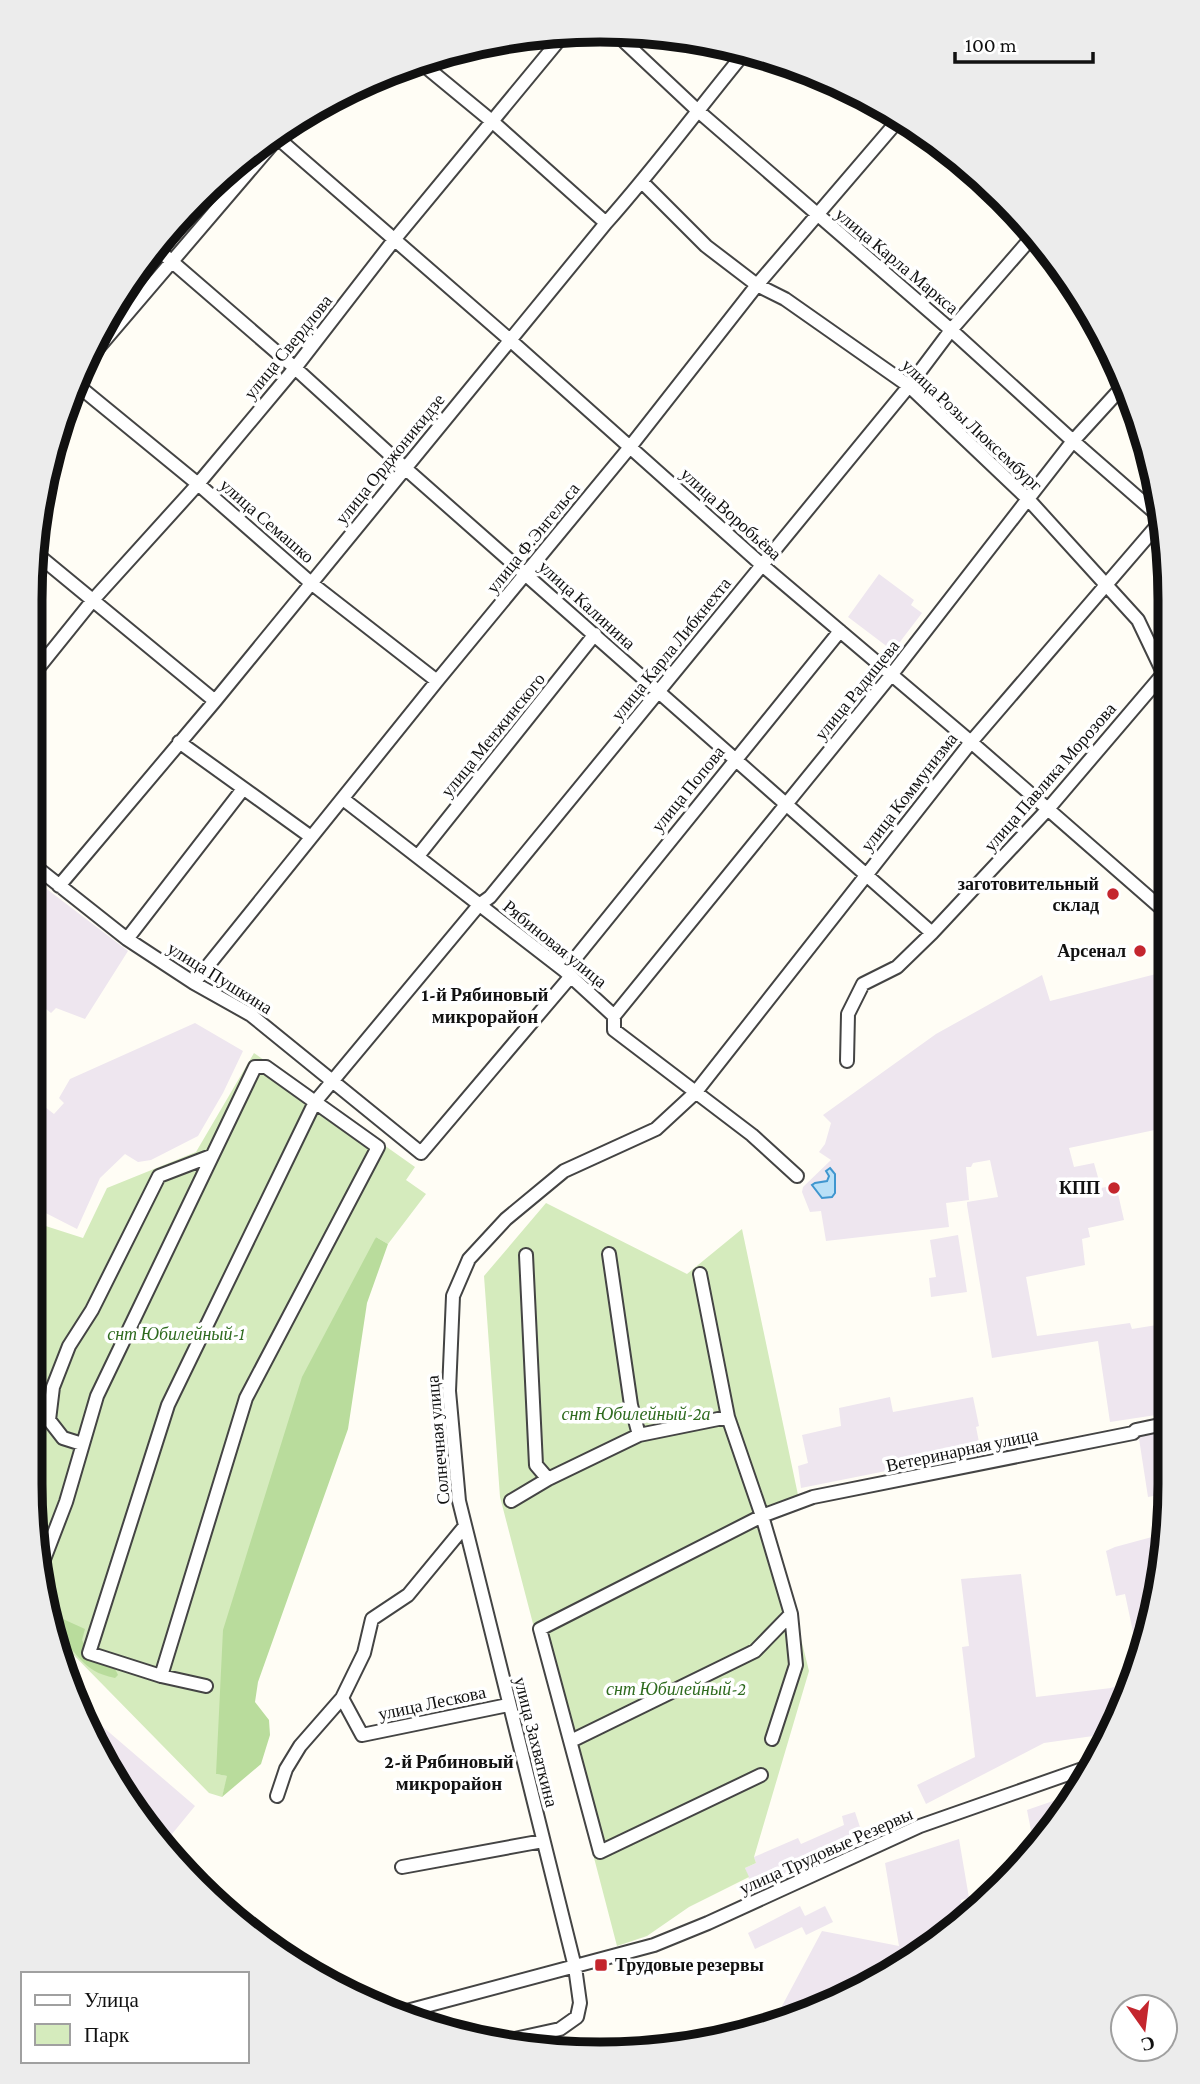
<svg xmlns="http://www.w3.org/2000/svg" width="1200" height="2084" font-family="'Crimson Pro',serif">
  <rect width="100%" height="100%" fill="#fffdf5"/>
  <path fill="#eee6ef" d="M 879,574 L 914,600 L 911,605 L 922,613 L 893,651 L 848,617 Z
    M 31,877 L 128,951 L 85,1019 L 56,1008 L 51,1013 L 41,1005 L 36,1009 L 30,1008 Z
    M 1169,961 L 1169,1127 L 1069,1148 L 1074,1167 L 1094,1163 L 1101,1188 L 1116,1185 L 1124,1220 L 1088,1228 L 1090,1237 L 1082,1239 L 1085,1265 L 1026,1277 L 1037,1336 L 1130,1323 L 1132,1329 L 1163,1324 L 1162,1318 L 1169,1317 L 1169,1413 L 1110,1422 L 1098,1341 L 992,1358 L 967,1205 L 967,1202 L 998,1197 L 990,1160 L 973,1163 L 971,1167 L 966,1167 L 969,1200 L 946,1203 L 949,1227 L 826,1241 L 821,1211 L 810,1212 L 802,1192 L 803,1187 L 831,1160 L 819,1152 L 825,1144 L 831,1123 L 823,1115 L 936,1034 L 1042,975 L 1050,1001 L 1160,973 L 1159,964 Z
    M 195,1023 L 243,1051 L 223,1093 L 198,1136 L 151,1160 L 138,1162 L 125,1154 L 100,1178 L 77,1229 L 30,1205 L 30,1138 L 39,1116 L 45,1107 L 54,1114 L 64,1103 L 59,1098 L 70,1079 Z
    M 958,1235 L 967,1292 L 931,1297 L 929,1278 L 936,1277 L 930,1240 Z
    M 890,1397 L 893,1412 L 973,1397 L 979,1426 L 976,1427 L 981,1452 L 801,1488 L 798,1466 L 808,1463 L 802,1435 L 841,1426 L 839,1408 Z
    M 1169,1431 L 1169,1447 L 1165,1448 L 1169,1474 L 1169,1493 L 1148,1497 L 1138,1432 Z
    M 1152,1537 L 1156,1551 L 1151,1552 L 1157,1580 L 1140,1665 L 1125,1594 L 1116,1596 L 1106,1551 L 1115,1547 Z
    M 1021,1574 L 1036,1697 L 1111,1688 L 1134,1679 L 1107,1734 L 1044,1743 L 926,1804 L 917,1785 L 975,1757 L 962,1647 L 969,1646 L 961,1579 Z
    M 82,1709 L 195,1806 L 163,1845 L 147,1831 Z
    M 1079,1792 L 1074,1800 L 1034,1846 L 1027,1810 Z
    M 855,1812 L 865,1842 L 753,1890 L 745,1868 L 756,1863 L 754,1857 L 798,1838 L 801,1844 L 844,1825 L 842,1816 Z
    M 959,1839 L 969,1898 L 961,1900 L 964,1920 L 818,2011 L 774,2021 L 822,1931 L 899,1946 L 885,1863 Z
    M 800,1906 L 805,1916 L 825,1906 L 833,1922 L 806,1935 L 802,1927 L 755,1949 L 748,1933 Z"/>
  <path fill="#d5ebbd" d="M 254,1053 L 415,1167 L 406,1180 L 426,1194 L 388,1244 L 376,1237 L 216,1774 L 228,1776 L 222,1797 L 209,1793 L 55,1636 L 30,1484 L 30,1407 L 40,1403 C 40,1374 55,1361 30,1337 L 30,1221 L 83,1238 L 107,1188 L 196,1152 Z
    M 546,1203 L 687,1274 L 742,1229 L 798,1495 L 769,1510 L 809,1671 L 754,1857 L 756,1863 L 745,1868 L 749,1877 L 689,1907 L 647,1936 L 617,1946 L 500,1497 L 484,1276 Z"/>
  <path fill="#b9dc9c" d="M 376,1237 L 388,1244 L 367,1303 L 348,1429 L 258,1682 L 255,1702 L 269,1720 L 270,1735 L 261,1764 L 222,1797 L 227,1776 L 216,1774 L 223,1630 L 302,1377 Z
    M 30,1337 C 46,1353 48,1364 40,1385 L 30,1381 Z
    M 51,1611 L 54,1615 L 85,1629 L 82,1640 C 90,1658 110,1654 118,1675 L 115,1678 C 80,1671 80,1652 54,1633 Z"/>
  <path fill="#b9e0f7" stroke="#3f96cf" stroke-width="2" d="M 830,1168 L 835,1174 L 835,1193 L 832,1197 L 822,1198 L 812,1185 L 815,1183 L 827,1181 L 829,1176 L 826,1171 Z"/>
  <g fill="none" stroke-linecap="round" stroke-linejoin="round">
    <defs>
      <path id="minor" d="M 613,31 L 697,110 L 951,330 L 1073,441 L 1160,517
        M 420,62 L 494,123 L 606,223
        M 273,134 L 510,340 L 762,565 L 971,742 L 1169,915
        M 642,182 L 706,246 L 757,285 L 785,299 L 909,386 L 1028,499 L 1138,620 L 1169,685
        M 155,247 L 295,368 L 406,469 L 932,933
        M 76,384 L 198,484 L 311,583 L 437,681
        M 75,386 L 98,348 L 292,121
        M 33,551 L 215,701
        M 1157,659 L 1169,649
        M 31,677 L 93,600 L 198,484 L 295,368 L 394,240 L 565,33
        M 179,742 L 311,837
        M 343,799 L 565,971 L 614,1016 L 614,1030 L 752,1135 L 797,1176
        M 418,856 L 595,634
        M 31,863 L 127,939 L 194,983 L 251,1015 L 421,1153 L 571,976
        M 59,886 L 215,701 L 606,223 C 655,168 699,108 746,51
        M 127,939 L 243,789
        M 565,971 L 840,631
        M 194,983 L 437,681 L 630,447 L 757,285 L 901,117
        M 614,1016 L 892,674 L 1073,441 L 1125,384
        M 847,1061 L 848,1014 L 863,984 L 897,967 L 932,933 L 1048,809 L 1164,673
        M 609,1254 L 631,1405 L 639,1435
        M 526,1255 L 536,1465 L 548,1479
        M 700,1274 L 728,1417 L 762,1516 L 791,1614 L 796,1665 L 772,1739
        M 82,1444 L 63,1438 L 49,1420 L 53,1387 L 69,1346 L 92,1310 L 159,1176 L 211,1156
        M 511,1501 L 548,1479 L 639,1435 L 728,1417
        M 43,1562 L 66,1502 L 97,1396 L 255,1067 L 266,1067 L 378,1147 L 246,1398 L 161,1676 L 89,1653 L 168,1405 L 315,1102 L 479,905 L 490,897 L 909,386 L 951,330 L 1033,236
        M 161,1676 L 206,1686
        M 342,1698 L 362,1735 L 508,1705
        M 571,1741 L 755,1651 L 791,1614
        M 761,1775 L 600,1852 L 540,1629 L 762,1516 L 813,1497 L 1133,1433 L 1136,1430 L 1169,1423
        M 277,1796 L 286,1769 L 300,1746 L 342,1698 L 364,1653 L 372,1619 L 408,1595 L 465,1526
        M 402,1867 L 543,1841
        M 403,2012 L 654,1945 L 708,1923 L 920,1826 L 1091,1766
        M 510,2040 L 560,2029 L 577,2017 L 580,2003 L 575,1967 L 459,1501 L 449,1391 L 453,1296 L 469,1259 L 506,1219 L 564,1171 L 656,1129 L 695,1093 L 971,742 L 1161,521"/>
    </defs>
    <use href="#minor" stroke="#444" stroke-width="16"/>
    <use href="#minor" stroke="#fff" stroke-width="12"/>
  </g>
  <g fill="#c4262e" stroke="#fff" stroke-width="2.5">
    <circle cx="1113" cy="894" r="7"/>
    <circle cx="1140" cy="951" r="7"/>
    <circle cx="1114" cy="1188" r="7"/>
    <rect x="594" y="1958" width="14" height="14" rx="3.5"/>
  </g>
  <g text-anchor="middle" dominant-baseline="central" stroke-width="7" stroke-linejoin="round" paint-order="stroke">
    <g font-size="18" fill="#111" stroke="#fff">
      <text transform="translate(897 261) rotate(40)">улица Карла Маркса</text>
      <text transform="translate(288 347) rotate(-51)">улица Свердлова</text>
      <text transform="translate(972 425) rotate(43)">улица Розы Люксембург</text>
      <text transform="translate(390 459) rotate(-51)">улица Орджоникидзе</text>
      <text transform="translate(731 514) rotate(42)">улица Воробьёва</text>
      <text transform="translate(267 521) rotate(41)">улица Семашко</text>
      <text transform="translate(533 538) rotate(-51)">улица Ф.Энгельса</text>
      <text transform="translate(587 605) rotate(42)">улица Калинина</text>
      <text transform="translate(671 649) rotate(-51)">улица Карла Либкнехта</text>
      <text transform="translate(857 690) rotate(-51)">улица Радищева</text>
      <text transform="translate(493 735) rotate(-51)">улица Менжинского</text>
      <text transform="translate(1050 777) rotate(-49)">улица Павлика Морозова</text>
      <text transform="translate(688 789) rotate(-51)">улица Попова</text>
      <text transform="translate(909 792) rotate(-52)">улица Коммунизма</text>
      <text transform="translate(555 944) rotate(39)">Рябиновая улица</text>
      <text transform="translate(220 978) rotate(32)">улица Пушкина</text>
      <text transform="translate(438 1440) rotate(-95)">Солнечная улица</text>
      <text transform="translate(962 1450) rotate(-12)">Ветеринарная улица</text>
      <text transform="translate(432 1703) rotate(-12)">улица Лескова</text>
      <text transform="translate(536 1742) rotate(76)">улица Захваткина</text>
      <text transform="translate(826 1851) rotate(-24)">улица Трудовые Резервы</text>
    </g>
    <g font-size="18" font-weight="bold" fill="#111" stroke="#fff" text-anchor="end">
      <text x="1099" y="884">заготовительный<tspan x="1099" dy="21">склад</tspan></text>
      <text x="1126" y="951">Арсенал</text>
      <text x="1100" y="1188">КПП</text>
      <text x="615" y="1965" text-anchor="start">Трудовые резервы</text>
    </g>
    <g font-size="18" font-style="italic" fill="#2f6b1f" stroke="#fff">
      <text x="176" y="1334">снт Юбилейный-1</text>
      <text x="636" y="1414">снт Юбилейный-2а</text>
      <text x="676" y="1689">снт Юбилейный-2</text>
    </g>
    <g font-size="19" font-weight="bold" fill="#111" stroke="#fff">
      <text x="485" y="994">1-й Рябиновый<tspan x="485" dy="22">микрорайон</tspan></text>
      <text x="449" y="1761">2-й Рябиновый<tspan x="449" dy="22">микрорайон</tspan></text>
    </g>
  </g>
  <path d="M0 0H1200V2084H0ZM600 42H600A558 558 0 0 1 1158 600V1484A558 558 0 0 1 600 2042H600A558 558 0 0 1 42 1484V600A558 558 0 0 1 600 42Z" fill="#ececec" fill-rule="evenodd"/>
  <path fill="none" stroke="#111" stroke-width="9" d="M600 42H600A558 558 0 0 1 1158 600V1484A558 558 0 0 1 600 2042H600A558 558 0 0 1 42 1484V600A558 558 0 0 1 600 42Z"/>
  <rect x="21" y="1972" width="228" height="91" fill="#ffffff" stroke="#a0a0a0" stroke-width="2"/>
  <rect x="35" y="1995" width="35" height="10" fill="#ffffff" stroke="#a0a0a0" stroke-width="2"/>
  <text x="84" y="2007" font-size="21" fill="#111111">Улица</text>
  <rect x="35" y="2024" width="35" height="21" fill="#d5ebbd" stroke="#a0a0a0" stroke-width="2"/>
  <text x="84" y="2042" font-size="21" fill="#111111">Парк</text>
  <g transform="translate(1144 2028) rotate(166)"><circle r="33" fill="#ffffff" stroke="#a0a0a0" stroke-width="2"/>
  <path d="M0-5L12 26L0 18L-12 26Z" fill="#c4262e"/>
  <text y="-10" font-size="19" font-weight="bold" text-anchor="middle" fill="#111111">С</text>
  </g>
  <path d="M955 52v10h138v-10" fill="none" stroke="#111111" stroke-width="3.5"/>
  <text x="965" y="52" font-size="21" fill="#111111" stroke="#ffffff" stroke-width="5" paint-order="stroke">100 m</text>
</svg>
